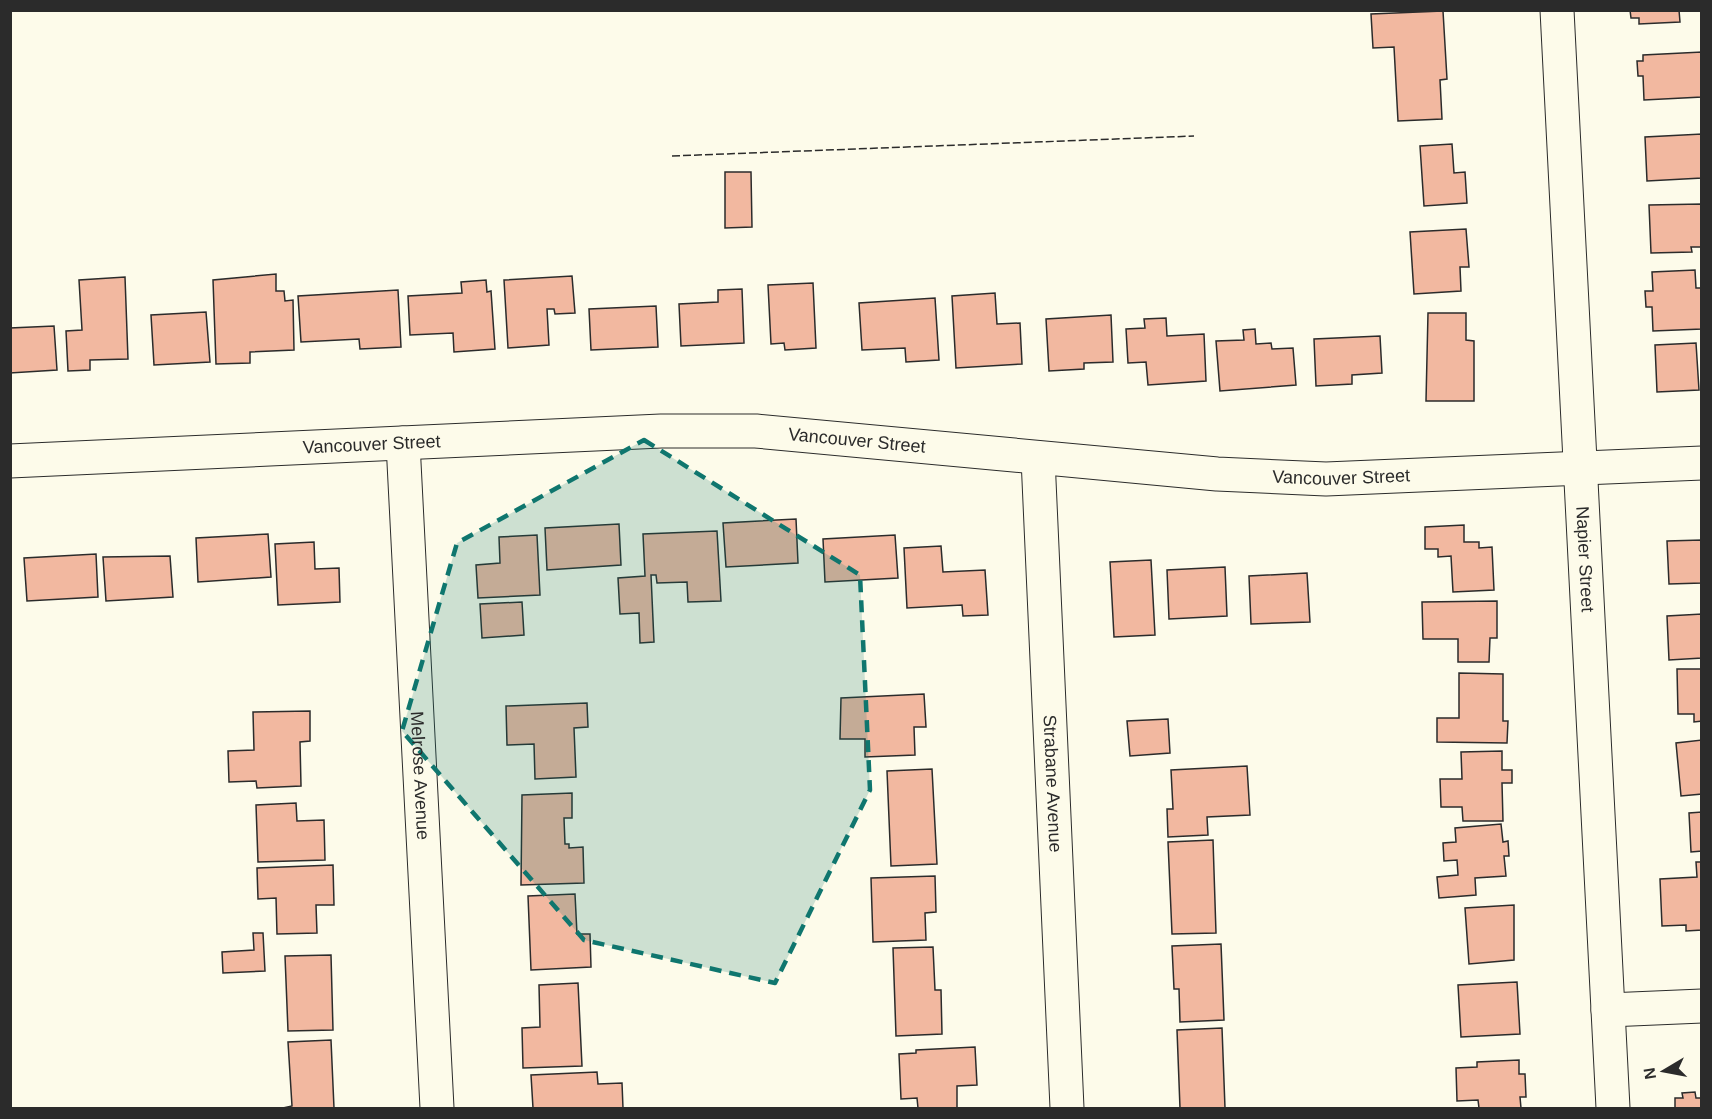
<svg xmlns="http://www.w3.org/2000/svg" width="1712" height="1119" font-family="Arial,sans-serif">
  <rect width="100%" height="100%" fill="#fdfbea"/>
  <path fill="#f2b8a0" stroke="#2b2b2b" stroke-width="1.5" d="M 1630,10 L 1679,10 L 1680,22 L 1639,24 L 1639,18 L 1631,18 Z
    M 1443,11 L 1447,79 L 1440,80 L 1442,119 L 1398,121 L 1394,47 L 1373,48 L 1371,14 Z
    M 1702,52 L 1702,97 L 1644,100 L 1643,76 L 1638,76 L 1637,61 L 1643,61 L 1643,55 Z
    M 1702,134 L 1702,178 L 1647,181 L 1645,137 Z
    M 1452,144 L 1454,173 L 1465,172 L 1467,203 L 1424,206 L 1420,146 Z
    M 725,172 L 751,172 L 752,227 L 725,228 Z
    M 1702,204 L 1702,247 L 1691,247 L 1692,252 L 1651,253 L 1649,205 Z
    M 1466,229 L 1469,267 L 1460,267 L 1461,291 L 1414,294 L 1410,232 Z
    M 1695,270 L 1696,288 L 1702,288 L 1702,329 L 1653,331 L 1652,307 L 1646,307 L 1645,291 L 1653,291 L 1652,272 Z
    M 276,274 L 276,291 L 284,291 L 285,301 L 293,300 L 294,350 L 250,352 L 250,363 L 216,364 L 213,280 Z
    M 572,276 L 575,313 L 555,314 L 554,309 L 547,309 L 549,345 L 508,348 L 504,280 Z
    M 125,277 L 128,359 L 90,360 L 90,370 L 68,371 L 66,331 L 82,330 L 79,280 Z
    M 486,280 L 487,292 L 491,291 L 495,349 L 454,352 L 453,333 L 410,335 L 408,296 L 462,293 L 461,282 Z
    M 813,283 L 816,348 L 785,350 L 784,343 L 771,344 L 768,285 Z
    M 742,289 L 744,343 L 681,346 L 679,304 L 718,302 L 718,290 Z
    M 398,290 L 401,347 L 360,349 L 359,339 L 301,342 L 298,296 Z
    M 995,293 L 997,324 L 1020,323 L 1022,364 L 956,368 L 952,296 Z
    M 935,298 L 939,360 L 906,362 L 905,348 L 862,350 L 859,303 Z
    M 656,306 L 658,347 L 591,350 L 589,309 Z
    M 206,312 L 210,362 L 154,365 L 151,315 Z
    M 1428,313 L 1466,313 L 1466,340 L 1474,341 L 1474,401 L 1426,401 Z
    M 1111,315 L 1113,362 L 1084,363 L 1084,369 L 1049,371 L 1046,319 Z
    M 1166,318 L 1167,336 L 1204,334 L 1206,381 L 1148,385 L 1146,362 L 1128,363 L 1126,329 L 1145,328 L 1144,319 Z
    M 54,326 L 57,370 L 10,373 L 10,328 Z
    M 1255,329 L 1256,344 L 1271,343 L 1272,349 L 1293,348 L 1296,385 L 1220,391 L 1216,341 L 1244,340 L 1243,330 Z
    M 1380,336 L 1382,373 L 1352,375 L 1352,384 L 1316,386 L 1314,339 Z
    M 1696,343 L 1699,390 L 1657,392 L 1655,345 Z
    M 796,519 L 798,563 L 726,567 L 723,523 Z
    M 619,524 L 621,565 L 547,570 L 545,528 Z
    M 1464,525 L 1464,542 L 1479,542 L 1479,548 L 1492,547 L 1494,590 L 1453,592 L 1451,556 L 1438,557 L 1438,549 L 1425,549 L 1425,527 Z
    M 717,531 L 721,601 L 688,602 L 687,582 L 657,583 L 656,575 L 651,575 L 654,642 L 640,643 L 639,613 L 620,614 L 618,578 L 645,576 L 643,534 Z
    M 268,534 L 271,577 L 198,582 L 196,538 Z
    M 537,535 L 540,595 L 478,598 L 476,565 L 500,563 L 499,537 Z
    M 895,535 L 898,578 L 825,582 L 823,539 Z
    M 1702,540 L 1702,583 L 1669,584 L 1667,541 Z
    M 314,542 L 315,569 L 339,568 L 340,602 L 278,605 L 275,544 Z
    M 941,546 L 943,572 L 985,570 L 988,615 L 963,616 L 962,605 L 907,608 L 904,548 Z
    M 96,554 L 98,597 L 27,601 L 24,558 Z
    M 170,556 L 173,597 L 106,601 L 103,557 Z
    M 1151,560 L 1155,635 L 1114,637 L 1110,562 Z
    M 1225,567 L 1227,616 L 1169,619 L 1167,570 Z
    M 1307,573 L 1310,622 L 1251,624 L 1249,576 Z
    M 1497,601 L 1497,638 L 1490,638 L 1489,662 L 1458,662 L 1458,639 L 1423,639 L 1422,602 Z
    M 522,602 L 524,635 L 482,638 L 480,604 Z
    M 1702,614 L 1702,658 L 1669,660 L 1667,616 Z
    M 1677,669 L 1702,669 L 1702,721 L 1694,722 L 1694,714 L 1678,714 Z
    M 1459,673 L 1503,674 L 1503,721 L 1508,721 L 1507,743 L 1437,742 L 1437,718 L 1459,718 Z
    M 924,694 L 926,727 L 914,727 L 915,755 L 865,757 L 865,739 L 840,739 L 841,698 Z
    M 587,703 L 588,727 L 574,728 L 576,777 L 535,779 L 534,744 L 507,745 L 506,706 Z
    M 310,711 L 310,741 L 300,742 L 301,786 L 257,788 L 256,781 L 229,782 L 228,751 L 254,750 L 253,712 Z
    M 1168,719 L 1170,753 L 1130,756 L 1127,721 Z
    M 1702,740 L 1702,794 L 1681,796 L 1676,743 Z
    M 1502,751 L 1502,770 L 1512,770 L 1512,783 L 1502,783 L 1503,821 L 1463,821 L 1462,807 L 1441,807 L 1440,779 L 1462,779 L 1461,752 Z
    M 1247,766 L 1250,815 L 1207,817 L 1208,835 L 1168,837 L 1167,809 L 1173,809 L 1171,770 Z
    M 932,769 L 937,864 L 891,866 L 887,771 Z
    M 572,793 L 572,818 L 564,818 L 565,844 L 569,844 L 569,848 L 583,847 L 584,883 L 521,885 L 522,795 Z
    M 296,803 L 297,821 L 324,820 L 325,860 L 258,862 L 256,805 Z
    M 1702,812 L 1702,851 L 1691,852 L 1689,813 Z
    M 1501,824 L 1503,842 L 1508,841 L 1509,856 L 1504,856 L 1506,876 L 1475,878 L 1476,895 L 1439,898 L 1437,877 L 1458,875 L 1457,860 L 1444,861 L 1443,843 L 1456,842 L 1455,828 Z
    M 1213,840 L 1216,933 L 1172,934 L 1168,842 Z
    M 1696,862 L 1702,862 L 1702,930 L 1686,931 L 1686,925 L 1662,926 L 1660,879 L 1697,877 Z
    M 333,865 L 334,905 L 316,905 L 317,933 L 277,934 L 276,898 L 258,899 L 257,868 Z
    M 935,876 L 936,912 L 925,913 L 926,940 L 873,942 L 871,878 Z
    M 575,894 L 577,934 L 590,934 L 591,967 L 531,970 L 528,896 Z
    M 1514,905 L 1514,960 L 1469,964 L 1465,908 Z
    M 253,933 L 263,933 L 265,971 L 223,973 L 222,952 L 254,950 Z
    M 1221,944 L 1224,1020 L 1180,1022 L 1179,989 L 1174,989 L 1172,946 Z
    M 933,947 L 935,990 L 941,990 L 942,1034 L 896,1036 L 893,948 Z
    M 331,955 L 333,1030 L 288,1031 L 285,956 Z
    M 1517,982 L 1520,1034 L 1461,1037 L 1458,985 Z
    M 578,983 L 582,1066 L 523,1068 L 522,1028 L 540,1027 L 539,985 Z
    M 1222,1028 L 1225,1108 L 1180,1108 L 1177,1030 Z
    M 331,1040 L 334,1108 L 283,1108 L 292,1106 L 288,1042 Z
    M 975,1047 L 977,1085 L 957,1086 L 957,1108 L 918,1108 L 917,1098 L 901,1099 L 899,1054 L 916,1053 L 916,1050 Z
    M 1519,1060 L 1519,1074 L 1525,1074 L 1526,1097 L 1520,1097 L 1521,1108 L 1479,1108 L 1478,1100 L 1457,1101 L 1456,1068 L 1477,1067 L 1477,1062 Z
    M 597,1072 L 598,1084 L 622,1083 L 623,1108 L 533,1108 L 531,1075 Z
    M 1695,1092 L 1696,1098 L 1702,1098 L 1702,1108 L 1675,1108 L 1675,1098 L 1683,1098 L 1682,1093 Z"/>
  <g fill="none" stroke-linecap="round" stroke-linejoin="round">
    <defs>
      <g id="minor">
        <path id="s1" d="M 1557,10 L 1613,1108"/>
        <path id="s2" d="M 403,443 L 437,1108"/>
        <path id="s3" d="M 1038,458 L 1067,1108"/>
        <path id="s4" d="M 10,461 L 661,431 L 756,431 L 1217,474 L 1326,479 L 1702,463"/>
        <path d="M 1608,1010 L 1702,1006"/>
      </g>
    </defs>
    <use href="#minor" stroke="#2b2b2b" stroke-width="35"/>
    <use href="#minor" stroke="#fdfbea" stroke-width="33"/>
    <path stroke="#2b2b2b" stroke-width="1.5" stroke-dasharray="8 3" stroke-linecap="butt" d="M 672,156 L 1194,136"/>
  </g>
  <path fill="#0f766e" fill-opacity="0.2" stroke="#0f766e" stroke-width="4.5" stroke-dasharray="12 8" stroke-linejoin="round" d="M 644,440 L 860,575 L 870,790 L 775,983 L 584,940 L 402,731 L 457,543 Z"/>
  <g text-anchor="middle" dominant-baseline="central" stroke-width="4.5" stroke-linejoin="round" paint-order="stroke">
    <g font-size="18" fill="#2b2b2b" stroke="#fdfbea">
      <text stroke="none"><textPath href="#s4" startOffset="848">Vancouver Street</textPath></text>
      <text stroke="none"><textPath href="#s4" startOffset="362">Vancouver Street</textPath></text>
      <text stroke="none"><textPath href="#s4" startOffset="1334">Vancouver Street</textPath></text>
      <text stroke="none"><textPath href="#s1" startOffset="550">Napier Street</textPath></text>
      <text stroke="none"><textPath href="#s2" startOffset="333">Melrose Avenue</textPath></text>
      <text stroke="none"><textPath href="#s3" startOffset="326">Strabane Avenue</textPath></text>
    </g>
  </g>
  <rect width="1712" height="1119" fill="none" stroke="#2b2b2b" stroke-width="24"/>
  <g transform="translate(1664 1071) rotate(260)" stroke="#fdfbea" stroke-width="4.5" paint-order="stroke">
  <path d="M0-4.5L10 22L0 15L-10 22Z" fill="#2b2b2b"/>
  <text y="-9" font-size="16" font-weight="bold" text-anchor="middle" fill="#2b2b2b">N</text>
  </g>
</svg>
